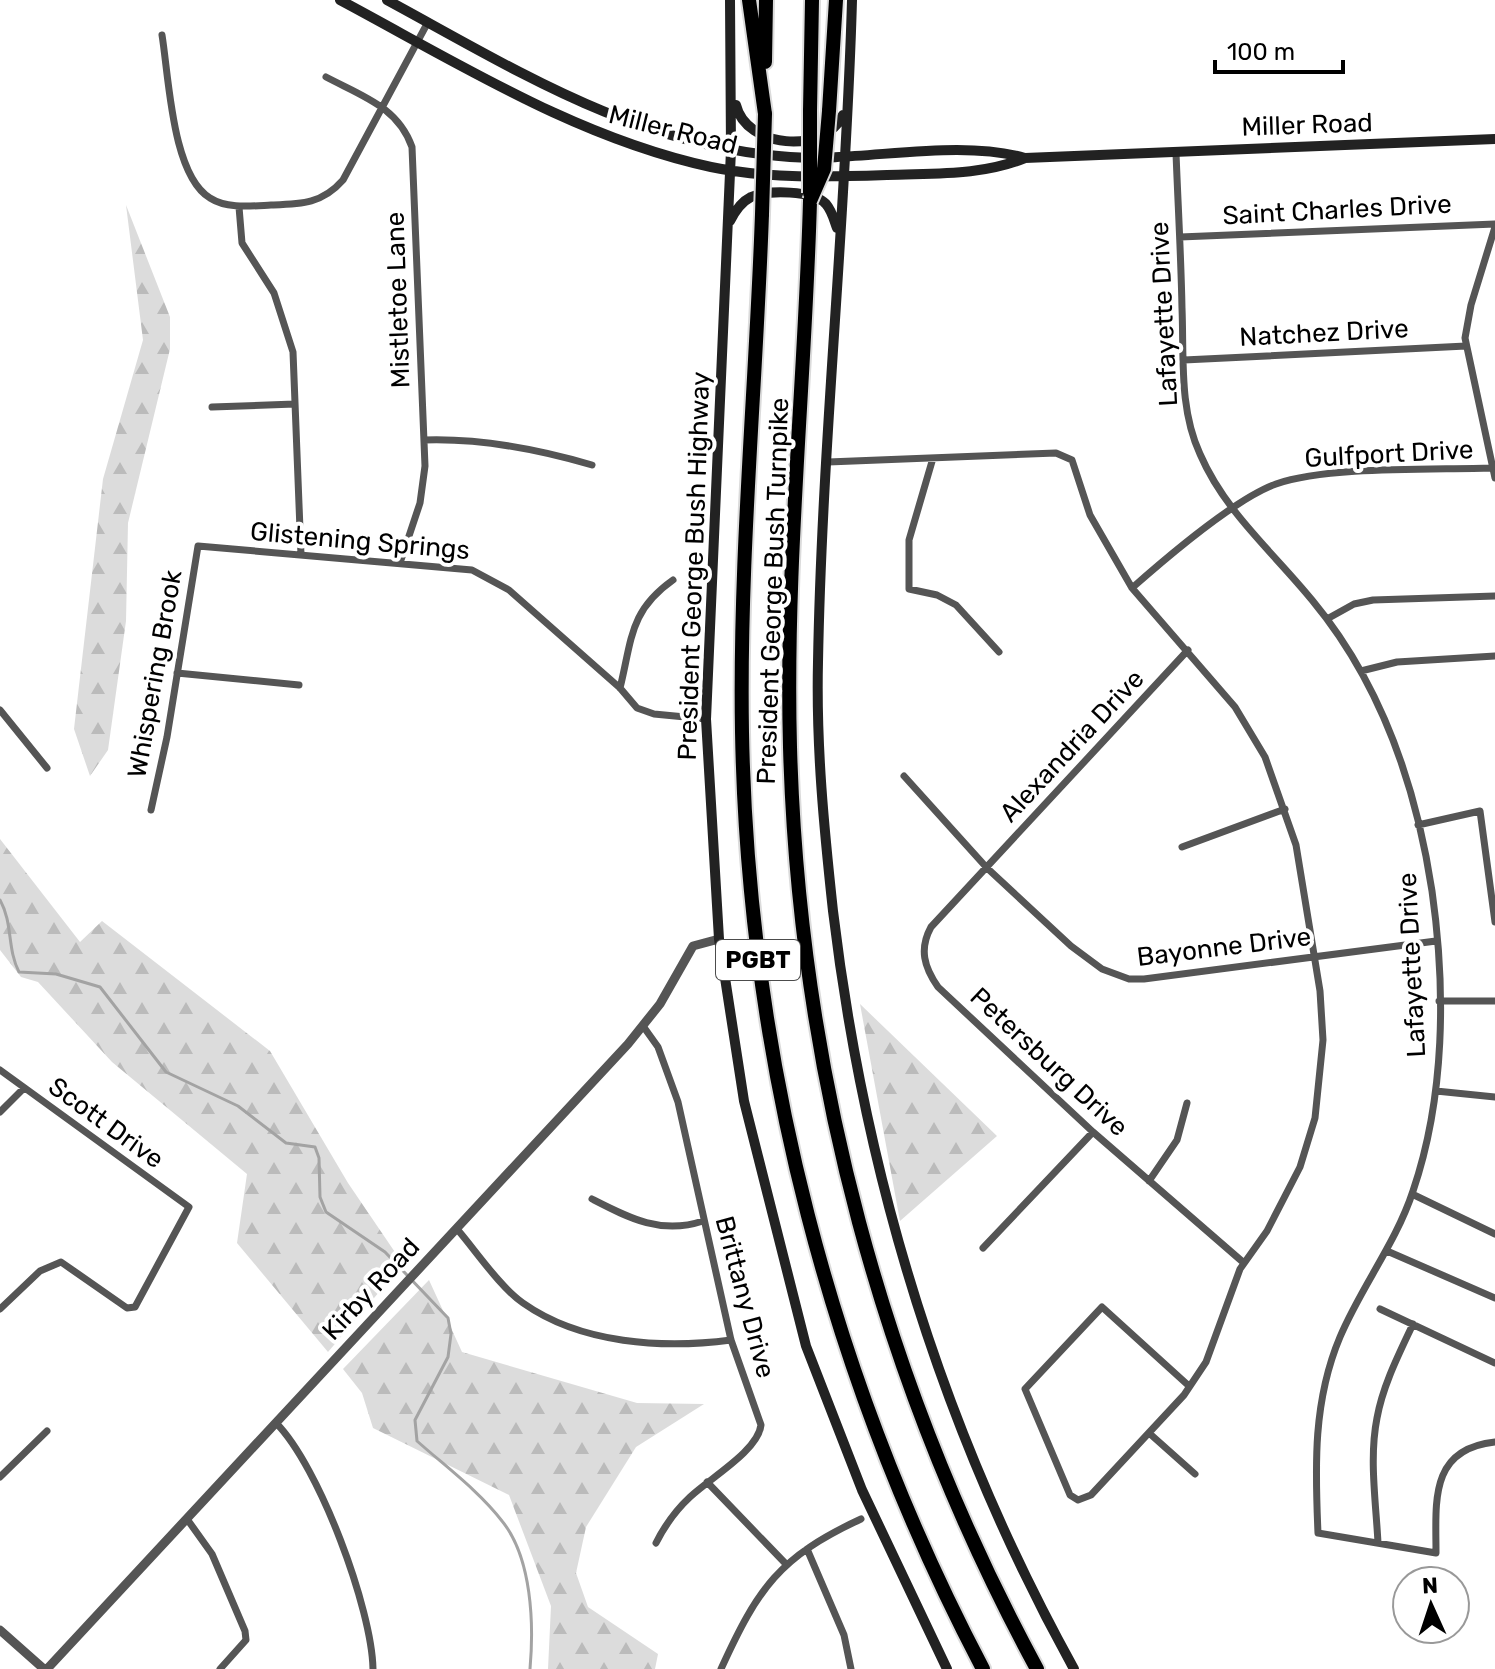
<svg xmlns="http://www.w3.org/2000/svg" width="1495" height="1669" font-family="Rubik,sans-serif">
  <defs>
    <pattern id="forest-firs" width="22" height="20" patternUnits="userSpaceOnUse" patternTransform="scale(2)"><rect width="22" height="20" fill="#dcdcdc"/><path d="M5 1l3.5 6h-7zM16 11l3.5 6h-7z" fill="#bbb"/></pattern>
  </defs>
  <rect width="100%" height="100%" fill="#fff"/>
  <path fill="url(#forest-firs)" d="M 126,205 L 170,317 L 170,349 L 128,523 L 126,621 L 108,750 L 90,776 L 74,729 L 103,479 L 143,340 Z
    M 0,839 L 80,942 L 102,921 L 270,1051 L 348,1183 L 403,1264 L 328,1352 L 237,1243 L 247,1174 L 112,1062 L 38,982 L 21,977 L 0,950 Z
    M 860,1004 L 997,1136 L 900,1221 Z
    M 429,1280 L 462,1352 L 637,1403 L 704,1404 L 636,1447 L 586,1527 L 576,1573 L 588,1607 L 658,1654 L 655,1669 L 548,1669 L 551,1606 L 509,1495 L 373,1428 L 362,1393 L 343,1369 Z"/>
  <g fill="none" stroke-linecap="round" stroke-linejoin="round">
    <path stroke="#a3a3a3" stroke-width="3" d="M 0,900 C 13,923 7,949 19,972 L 56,974 L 100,987 L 166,1072 L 238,1106 L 286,1143 L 315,1147 L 319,1158 L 320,1197 L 326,1212 L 385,1252 L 448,1318 L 451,1334 L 448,1357 L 415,1420 L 417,1441 C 445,1466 479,1491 502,1521 C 532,1558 534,1624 530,1669"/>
    <defs>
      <path id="motorway" d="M 749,0 L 765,114
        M 765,62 L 766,0
        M 810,111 L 812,0
        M 829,111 L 836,0
        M 810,201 C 805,383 785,565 790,747 C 799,1070 883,1385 1037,1669
        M 762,214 C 756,387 739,560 742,732 C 748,1059 831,1380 983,1669"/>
    </defs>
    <use href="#motorway" stroke="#dbdbdb" stroke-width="18"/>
    <path stroke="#555" stroke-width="7" d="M 162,35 C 169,78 172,175 210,198 C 227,209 251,206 271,205 C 301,204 322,204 343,180 L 428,22
      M 326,77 C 362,96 398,107 412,147 L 425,466 L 420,503 L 400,563
      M 1176,153 C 1178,205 1181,256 1182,308 C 1184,357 1179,409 1200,454 C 1225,512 1273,552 1312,600 C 1381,683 1416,785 1432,891 C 1446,989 1445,1097 1413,1191 C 1396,1243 1361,1287 1340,1337 C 1313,1401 1315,1466 1318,1533 L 1436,1553 C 1436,1502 1429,1449 1495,1442
      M 239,207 L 242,243 L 274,293 L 293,352 L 301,555
      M 1495,227 L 1471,305 L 1465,338 L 1495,478
      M 1180,237 L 1495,224
      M 1184,360 L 1466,346
      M 212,407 L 295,404
      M 424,440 C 482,438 537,449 592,465
      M 933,458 L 909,540 L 909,589 L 937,595 L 956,605 L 999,652
      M 828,462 L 1056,453 L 1072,460 L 1090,515 L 1132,588 L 1235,707 L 1265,757 L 1296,845 L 1320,991 L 1323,1040 L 1315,1118 L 1300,1167 L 1267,1231 L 1240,1269 L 1206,1362 L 1184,1395 L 1091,1495 L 1078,1500 L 1070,1495 L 1025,1389 L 1102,1307 L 1189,1386
      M 1132,588 C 1166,558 1235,499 1276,484 C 1328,466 1433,470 1491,468
      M 1327,619 L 1354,604 L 1373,600 L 1495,596
      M 1188,650 L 931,927 C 919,949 924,967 938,987 L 1093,1132 L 1244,1263
      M 1361,671 L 1397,662 L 1495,656
      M 177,673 L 299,685
      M 620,688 C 632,640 629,611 673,580
      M 0,710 L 47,768
      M 904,776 L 987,868 L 1071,946 L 1102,969 L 1129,979 L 1144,979 L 1436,941
      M 151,810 L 167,737 L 198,546 L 472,570 L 509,590 L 620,688 L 637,708 L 654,714 L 706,719
      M 1418,825 L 1480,811 L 1495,922
      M 1182,847 L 1285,809
      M 1439,1001 L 1495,1001
      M 643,1026 L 658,1047 L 678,1102 L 731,1340 L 761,1425 C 758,1451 710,1478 690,1497 C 675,1511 665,1525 656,1543
      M 0,1070 L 189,1207 L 135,1307 L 127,1308 L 61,1262 L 40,1271 L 0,1309
      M 1436,1091 L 1495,1097
      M 0,1112 L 24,1088
      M 1149,1181 L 1177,1140 L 1187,1103
      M 1412,1194 L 1495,1234
      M 592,1199 C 629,1218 661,1235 703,1221
      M 457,1229 C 476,1251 500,1287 523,1303 C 581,1344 663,1349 731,1340
      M 983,1248 L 1093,1132
      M 1387,1251 L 1495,1298
      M 1380,1309 L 1495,1363
      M 276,1423 C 319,1466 372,1609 373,1669
      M 1149,1433 L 1195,1474
      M 0,1477 L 47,1431
      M 707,1482 L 785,1563
      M 187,1519 L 212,1554 L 245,1631 L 246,1640 L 220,1669
      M 1378,1543 C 1376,1503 1369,1458 1377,1418 C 1383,1385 1399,1354 1413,1324
      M 807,1549 L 844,1635 L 851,1669
      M 721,1669 C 758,1588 779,1557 861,1519"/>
    <path stroke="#555" stroke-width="9" d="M 0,1630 L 44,1669
      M 47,1669 L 628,1044 L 660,1004 L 693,946 L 719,939"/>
    <path stroke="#222" stroke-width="10" d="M 340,0 C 460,64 577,138 711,167 C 768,179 829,177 887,175 C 934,173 981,176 1025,158
      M 387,0 C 520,72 635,146 790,157 C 863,162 956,138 1025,158 L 1495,139
      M 730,0 L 731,150 L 706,719 L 719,939 L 744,1101 L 806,1346 L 862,1490 L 947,1669
      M 852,0 C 846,221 822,441 818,662 C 816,746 824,828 833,911 C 865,1178 944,1434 1074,1669
      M 736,105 C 746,148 824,155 843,115
      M 730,221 C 735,211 741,202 751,197 C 768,190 813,190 826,204 C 832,211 834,220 837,228"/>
    <use href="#motorway" stroke="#000" stroke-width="14"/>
    <defs>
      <path id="motorway-bridge" d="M 810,193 L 810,111
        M 810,201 L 824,169 L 829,111
        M 762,214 L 765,114"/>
    </defs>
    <use href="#motorway-bridge" stroke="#dbdbdb" stroke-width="18" stroke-linecap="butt"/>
    <use href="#motorway-bridge" stroke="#000" stroke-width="14"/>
  </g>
  <g text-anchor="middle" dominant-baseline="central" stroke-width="8" stroke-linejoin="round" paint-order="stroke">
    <rect fill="#fff" stroke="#4c4c4c" stroke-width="2" x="716" y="940" width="84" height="40" rx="6"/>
    <g font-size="24" font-weight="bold" fill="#000">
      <text x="758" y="960">PGBT</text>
    </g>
    <g font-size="26" fill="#000" stroke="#fff">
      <text transform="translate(1307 125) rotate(-2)">Miller Road</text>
      <text transform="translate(673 130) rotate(14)">Miller Road</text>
      <text transform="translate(1337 210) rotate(-3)">Saint Charles Drive</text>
      <text transform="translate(398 300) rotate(-92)">Mistletoe Lane</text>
      <text transform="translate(1164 314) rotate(-93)">Lafayette Drive</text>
      <text transform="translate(1324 333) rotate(-3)">Natchez Drive</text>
      <text transform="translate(1389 454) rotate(-3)">Gulfport Drive</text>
      <text transform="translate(360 541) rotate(5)">Glistening Springs</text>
      <text transform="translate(694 566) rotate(-88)">President George Bush Highway</text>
      <text transform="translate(773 591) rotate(-88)">President George Bush Turnpike</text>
      <text transform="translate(155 674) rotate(-80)">Whispering Brook</text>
      <text transform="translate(1072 746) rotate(-47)">Alexandria Drive</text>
      <text transform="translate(1224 947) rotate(-7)">Bayonne Drive</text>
      <text transform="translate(1412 965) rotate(-93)">Lafayette Drive</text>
      <text transform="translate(1049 1062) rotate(43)">Petersburg Drive</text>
      <text transform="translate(106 1123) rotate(36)">Scott Drive</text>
      <text transform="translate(371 1289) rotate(-47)">Kirby Road</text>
      <text transform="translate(745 1297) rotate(75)">Brittany Drive</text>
    </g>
  </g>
  <g transform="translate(1431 1605) rotate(357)"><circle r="38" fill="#ffffff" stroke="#999999" stroke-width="2"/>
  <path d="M0-6L14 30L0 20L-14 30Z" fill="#000000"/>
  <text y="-12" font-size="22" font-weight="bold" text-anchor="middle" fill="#000000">N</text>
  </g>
  <path d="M1215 60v12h128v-12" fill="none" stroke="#000000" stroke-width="4"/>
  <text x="1227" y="60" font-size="24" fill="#000000" stroke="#ffffff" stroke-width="6" paint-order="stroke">100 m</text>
</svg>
